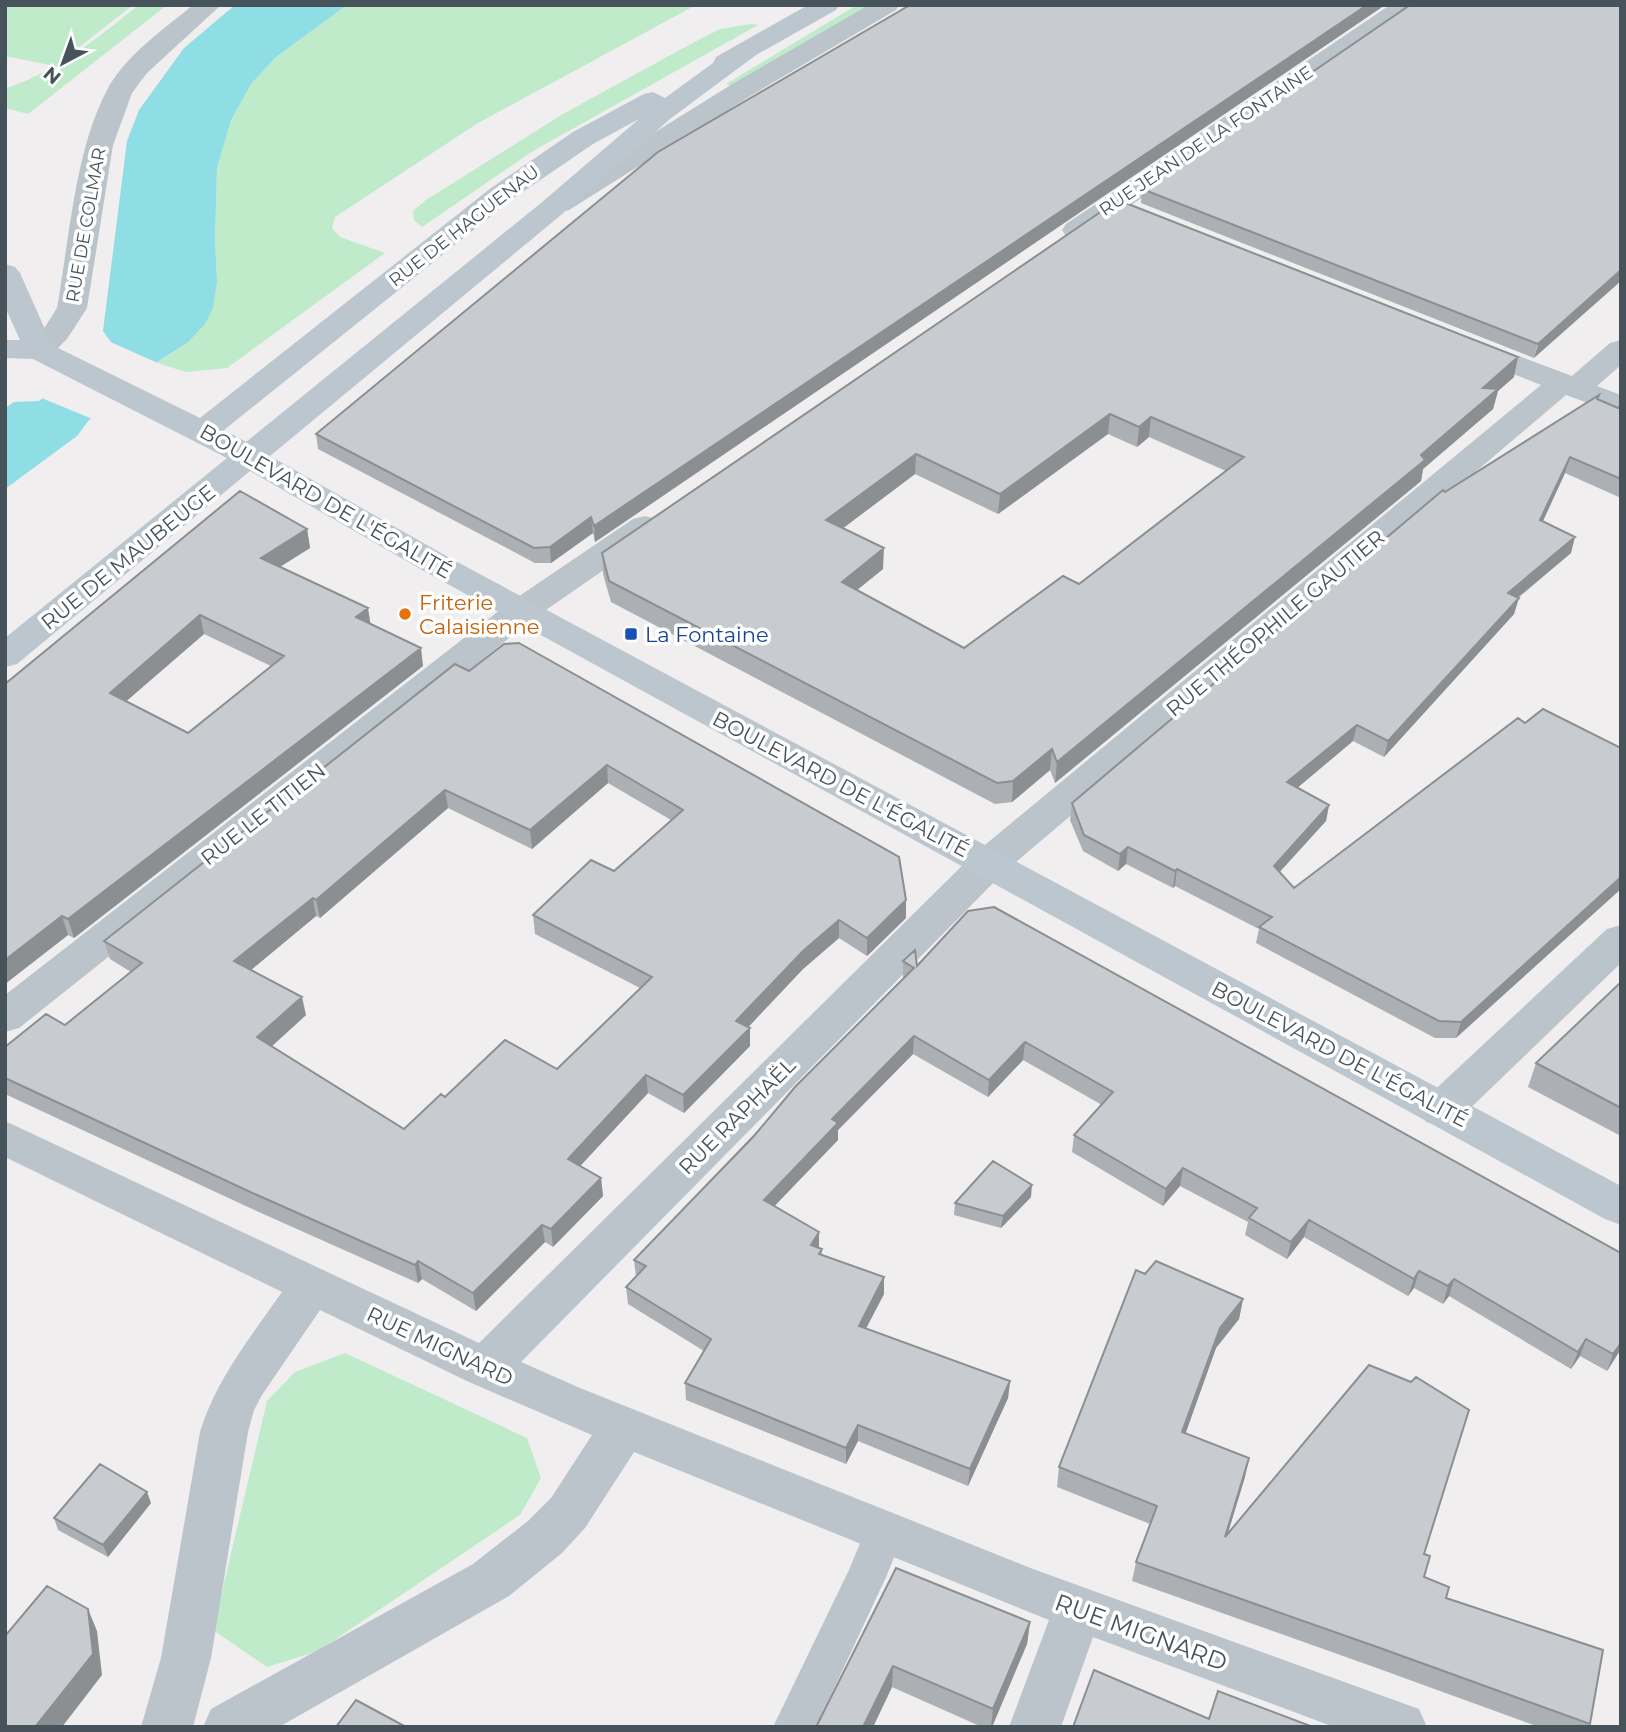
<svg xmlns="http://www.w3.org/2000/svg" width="1626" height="1732" font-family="Montserrat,sans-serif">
  <rect width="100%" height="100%" fill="#f0eeee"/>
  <path fill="#bfebcb" d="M 5,5 L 133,5 L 55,66 L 5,56 Z
    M 139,5 L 167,5 L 28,114 L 5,108 L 5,89 C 62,68 92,42 139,5 Z
    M 347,5 L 696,5 L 478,123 L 335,217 L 332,228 L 340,237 L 385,253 L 227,368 L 186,372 L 157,363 L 187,343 L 217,281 L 215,240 L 217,168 L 231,119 L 251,84 L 276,57 Z
    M 857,5 L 872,5 L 731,86 L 726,84 Z
    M 751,24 L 758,25 L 533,151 L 422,227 L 414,220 L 413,211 L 426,200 L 563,114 L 687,46 L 720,29 Z
    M 345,1353 L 527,1438 L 541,1478 L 520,1515 L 318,1651 L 267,1667 L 213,1630 L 267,1401 L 295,1372 Z"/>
  <path fill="#8fdde5" d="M 235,5 L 347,5 L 276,57 L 251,84 L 231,120 L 217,168 L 215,240 L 217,281 L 213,308 L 205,324 L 187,343 L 156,363 L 89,420 L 77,436 L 5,489 L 5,408 L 14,402 L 39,401 L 113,345 L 103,331 L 127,141 L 139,110 L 184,48 Z"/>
  <path fill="#f0eeee" d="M 106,340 L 160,364 L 95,420 L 39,397 L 108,344 Z"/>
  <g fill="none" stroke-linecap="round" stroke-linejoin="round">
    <path fill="#bac4ca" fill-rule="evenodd" d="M 884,1514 L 898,1519 L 904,1532 L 887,1575 L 816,1727 L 773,1727 L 849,1570 L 870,1519 Z"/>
    <path fill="#bac4ca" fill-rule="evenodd" d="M 193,5 L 221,5 L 147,73 L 132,93 L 113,145 L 87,308 L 67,339 L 50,356 L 39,359 L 28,356 L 24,350 L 45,327 L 57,308 C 69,241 75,152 106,92 C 124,56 163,30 193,5 Z
      M 869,5 L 899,5 L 896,10 L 752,95 L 569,210 L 559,212 L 549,210 L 545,204 L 549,198 L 734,83 Z
      M 1390,5 L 1419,5 L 1416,10 L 1086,236 L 1076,239 L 1066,236 L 1062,230 L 1066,224 Z
      M 1466,336 L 1572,376 L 1610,343 L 1621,340 L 1621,365 L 1597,386 L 1621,395 L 1621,415 L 1566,395 L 1002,874 L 521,1362 L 580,1388 L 1033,1569 L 1419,1709 L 1427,1727 L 1334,1727 L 1093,1637 L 1061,1727 L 1009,1727 L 1049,1620 L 634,1452 L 585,1528 L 562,1553 L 509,1596 L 279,1727 L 203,1727 L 211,1709 L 473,1564 L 528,1521 L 551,1498 L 592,1435 L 469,1382 L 320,1310 L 262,1395 L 254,1410 L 248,1432 L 211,1658 L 193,1727 L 141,1727 L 161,1658 L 200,1432 C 216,1379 251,1337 282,1292 L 5,1157 L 5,1121 L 479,1343 L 974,854 L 1541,385 L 1455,351 L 1451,345 L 1455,339 Z
      M 645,516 L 657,519 L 662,526 L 657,533 L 533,619 L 19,1028 L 5,1032 L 5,995 L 509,603 L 633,519 Z
      M 1621,925 L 1621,963 L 1456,1122 L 1441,1126 L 1426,1122 L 1420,1110 L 1426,1098 L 1607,929 Z"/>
    <path fill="#bbc6ce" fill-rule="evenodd" d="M 808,5 L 839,5 L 836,10 L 756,55 L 670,119 L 561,215 L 270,456 L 448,557 L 1621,1186 L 1621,1225 L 1605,1219 L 424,571 L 250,471 L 17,664 L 5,667 L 5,638 L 227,458 L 33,359 L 5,358 L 5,340 L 20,340 L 5,307 L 5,264 L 15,267 L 20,273 L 52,345 L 200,418 L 491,188 L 573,132 L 644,94 L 653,92 L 665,98 L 713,63 L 716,57 ZM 639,119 L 541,203 L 246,442 L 224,430 L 511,200 L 593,144 Z"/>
  </g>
  <path fill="#acafb3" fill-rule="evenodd" d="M 910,5 L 1385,5 L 595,542 L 593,533 L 551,563 L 535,563 L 318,449 L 316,434 Z
    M 1621,5 L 1534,358 L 1141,203 L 1142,189 Z
    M 1118,200 L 1514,377 L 1498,391 L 1493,409 L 1423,469 L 1421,481 L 1055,783 L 1050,770 L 1012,802 L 995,804 L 611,602 L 603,574 L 602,553 ZM 1108,434 L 1137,447 L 1149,437 L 1226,471 L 1079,584 L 964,648 L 857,590 L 883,569 L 843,528 L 915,474 L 998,514 Z
    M 1597,400 L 1618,408 L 1621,405 L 1621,498 L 1565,473 L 1543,521 L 1571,553 L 1518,598 L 1514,614 L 1384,757 L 1353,741 L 1297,788 L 1329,805 L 1326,821 L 1280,872 L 1294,888 L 1525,723 L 1621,748 L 1456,1038 L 1435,1038 L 1256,943 L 1259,929 L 1175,886 L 1173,888 L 1126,864 L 1118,871 L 1083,851 L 1070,820 L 1072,803 L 1445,492 Z
    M 307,529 L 310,548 L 279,567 L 370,623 L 423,666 L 74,938 L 68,935 L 5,984 L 5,684 ZM 204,634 L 271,666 L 188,733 L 126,701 Z
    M 455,664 L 906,918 L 867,956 L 839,938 L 803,969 L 748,1027 L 750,1046 L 684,1113 L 648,1093 L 580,1166 L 601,1178 L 603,1196 L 553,1247 L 545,1242 L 476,1311 L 422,1279 L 418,1283 L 261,1213 L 5,1094 L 5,1047 L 65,1025 L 131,972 L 110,959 L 104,941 ZM 608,783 L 671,820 L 614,871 L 533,915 L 535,934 L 640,988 L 557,1069 L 445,1097 L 404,1129 L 271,1047 L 306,1015 L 251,970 L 316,916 L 320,918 L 448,808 L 532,849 Z
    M 903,961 L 917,966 L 1621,1349 L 1607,1371 L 1580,1356 L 1571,1369 L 1449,1296 L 1443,1304 L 1414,1288 L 1408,1296 L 1304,1237 L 1287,1259 L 1245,1235 L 1248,1222 L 1180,1186 L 1163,1206 L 1072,1152 L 1074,1135 L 1102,1105 L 1023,1060 L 988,1097 L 913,1054 L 838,1130 L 838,1140 L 774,1206 L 819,1248 L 822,1249 L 822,1255 L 884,1294 L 866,1329 L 1010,1381 L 1008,1398 L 968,1486 L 858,1441 L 846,1464 L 686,1400 L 685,1383 L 704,1351 L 628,1304 L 626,1287 L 636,1277 L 634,1260 L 903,978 Z
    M 1621,982 L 1621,1136 L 1528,1087 L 1536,1063 Z
    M 1031,1197 L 1001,1228 L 954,1215 L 955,1203 Z
    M 1145,1274 L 1243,1299 L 1239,1319 L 1216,1348 L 1185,1433 L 1245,1477 L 1227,1535 L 1424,1554 L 1424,1577 L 1590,1724 L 1588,1727 L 1539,1727 L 1374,1667 L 1132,1581 L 1136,1562 L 1150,1524 L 1057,1487 L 1059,1467 Z
    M 151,1503 L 108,1557 L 58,1530 L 54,1518 Z
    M 896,1568 L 1030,1622 L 1027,1644 L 992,1727 L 982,1727 L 892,1687 L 873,1727 L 816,1727 Z"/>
  <path fill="#8c8f92" d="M 1367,5 L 1385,5 L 595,542 L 594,526 Z
    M 1621,270 L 1621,281 L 1534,358 L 1538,344 Z
    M 1518,357 L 1514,377 L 1498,391 L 1493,409 L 1423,469 L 1421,481 L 1055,783 L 1057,762 L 1421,455 L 1483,388 Z
    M 1110,414 L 1108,434 L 998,514 L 1000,494 Z
    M 1151,417 L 1149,437 L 1137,447 L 1139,427 Z
    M 916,454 L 915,474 L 826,541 L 826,520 Z
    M 1570,457 L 1565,473 L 1536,536 L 1540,520 Z
    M 591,517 L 593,533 L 551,563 L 550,547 Z
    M 307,529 L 310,548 L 264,577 L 261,558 Z
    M 1575,537 L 1571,553 L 1504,609 L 1508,593 Z
    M 884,548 L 883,569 L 841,603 L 842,582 Z
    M 1519,598 L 1514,614 L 1384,757 L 1388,741 Z
    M 368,608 L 371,627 L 356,617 Z
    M 200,615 L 204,634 L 115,711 L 110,693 Z
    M 421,648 L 423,666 L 74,938 L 68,919 Z
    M 1357,725 L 1353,741 L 1284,799 L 1287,782 Z
    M 1052,749 L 1050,770 L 1012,802 L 1013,781 Z
    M 607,765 L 608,783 L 532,849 L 530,830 Z
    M 445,790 L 448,808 L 320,918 L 316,900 Z
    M 1329,805 L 1326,821 L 1270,882 L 1274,866 Z
    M 1128,847 L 1126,864 L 1118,871 L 1120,854 Z
    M 1177,869 L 1175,886 L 1173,888 L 1175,871 Z
    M 1621,877 L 1621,889 L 1456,1038 L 1461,1022 Z
    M 313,898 L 316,916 L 239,980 L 234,961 Z
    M 906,900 L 906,918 L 867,956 L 867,938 Z
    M 62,916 L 68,935 L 5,984 L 5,960 Z
    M 839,920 L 839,938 L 803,969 L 737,1039 L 736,1021 L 803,951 Z
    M 302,997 L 306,1015 L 261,1056 L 257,1037 Z
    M 750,1028 L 750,1046 L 684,1113 L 683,1095 Z
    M 914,1036 L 913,1054 L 838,1130 L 838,1140 L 764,1217 L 764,1200 L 832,1119 Z
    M 1025,1042 L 1023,1060 L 988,1097 L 989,1080 Z
    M 646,1075 L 648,1093 L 570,1177 L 568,1159 Z
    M 1183,1168 L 1180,1186 L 1163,1206 L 1166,1189 Z
    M 601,1178 L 603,1196 L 553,1247 L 551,1229 Z
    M 1032,1185 L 1031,1197 L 1001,1228 L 1003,1216 Z
    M 1309,1220 L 1304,1237 L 1287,1259 L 1291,1242 Z
    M 542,1225 L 545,1242 L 476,1311 L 473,1293 Z
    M 819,1232 L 819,1249 L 811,1245 Z
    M 418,1261 L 422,1279 L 418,1283 L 415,1265 Z
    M 1419,1271 L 1414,1288 L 1408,1296 L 1414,1279 Z
    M 884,1277 L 884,1294 L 858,1343 L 859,1326 Z
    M 1454,1279 L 1449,1296 L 1443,1304 L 1448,1286 Z
    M 1243,1299 L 1239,1319 L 1216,1348 L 1179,1452 L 1182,1432 L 1220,1328 Z
    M 1586,1339 L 1580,1356 L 1571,1369 L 1578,1352 Z
    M 1621,1343 L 1621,1349 L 1607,1371 L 1613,1354 Z
    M 1010,1381 L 1008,1398 L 968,1486 L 970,1469 Z
    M 858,1425 L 858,1441 L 846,1464 L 846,1448 Z
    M 1249,1458 L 1245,1477 L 1221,1556 L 1225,1537 Z
    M 147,1492 L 151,1503 L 108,1557 L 103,1545 Z
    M 88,1609 L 97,1631 L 102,1675 L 62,1727 L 35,1727 Z
    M 1030,1622 L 1027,1644 L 992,1727 L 991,1727 L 993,1709 Z
    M 893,1666 L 892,1687 L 873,1727 L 863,1727 Z"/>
  <path fill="#c8ccd0" stroke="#8c8f92" stroke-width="2" fill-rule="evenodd" d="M 910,5 L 1367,5 L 594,526 L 591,517 L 550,547 L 534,548 L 316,434 L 658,152 Z
    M 1410,5 L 1621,5 L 1621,270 L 1538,344 L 1142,189 Z
    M 1118,200 L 1518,357 L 1483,388 L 1498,389 L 1421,455 L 1425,460 L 1057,762 L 1052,749 L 1013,781 L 997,783 L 609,581 L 602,553 ZM 1110,414 L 1139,427 L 1151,417 L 1244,457 L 1079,584 L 1063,576 L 964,648 L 842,582 L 884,548 L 826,520 L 916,454 L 1000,494 Z
    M 1599,395 L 1597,399 L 1618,408 L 1621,405 L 1621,479 L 1570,457 L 1540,520 L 1575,537 L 1508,593 L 1519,598 L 1388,741 L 1357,725 L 1287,782 L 1329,805 L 1274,866 L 1294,888 L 1518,718 L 1525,723 L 1543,709 L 1621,748 L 1621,877 L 1461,1022 L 1439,1021 L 1259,927 L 1272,917 L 1177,869 L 1175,871 L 1128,847 L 1120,854 L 1084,835 L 1072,803 L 1443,490 L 1445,492 Z
    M 240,491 L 307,529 L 261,558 L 368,608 L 356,617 L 421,648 L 68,919 L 62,916 L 5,960 L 5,684 ZM 200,615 L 284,656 L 188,733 L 110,693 Z
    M 519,643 L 899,857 L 906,900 L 867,938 L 839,920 L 803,951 L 736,1021 L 750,1028 L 683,1095 L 646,1075 L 568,1159 L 601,1178 L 551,1229 L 542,1225 L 473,1293 L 418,1261 L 415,1265 L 257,1195 L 5,1078 L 5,1047 L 46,1014 L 65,1025 L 142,963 L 104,941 L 455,664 L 469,671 L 504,644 ZM 607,765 L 683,810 L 614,871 L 591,860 L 533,915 L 652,977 L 557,1069 L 505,1040 L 445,1097 L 441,1094 L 404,1129 L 257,1037 L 302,997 L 234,961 L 313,898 L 316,900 L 445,790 L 530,830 Z
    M 994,907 L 1621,1253 L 1621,1343 L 1613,1354 L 1586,1339 L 1578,1352 L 1454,1279 L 1448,1286 L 1419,1271 L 1414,1279 L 1309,1220 L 1291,1242 L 1249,1218 L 1257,1208 L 1183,1168 L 1166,1189 L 1074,1135 L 1113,1092 L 1025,1042 L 989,1080 L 914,1036 L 832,1119 L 838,1123 L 764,1200 L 819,1232 L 811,1245 L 822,1249 L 819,1254 L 884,1277 L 859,1326 L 1010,1381 L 970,1469 L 858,1425 L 846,1448 L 685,1383 L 711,1339 L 626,1287 L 646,1266 L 634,1260 L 754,1136 L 795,1087 L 914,968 L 903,961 L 915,950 L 917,966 L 968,911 Z
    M 1621,982 L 1621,1108 L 1536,1063 Z
    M 993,1161 L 1032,1185 L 1003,1216 L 955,1203 Z
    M 1156,1261 L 1243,1299 L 1220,1328 L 1182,1432 L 1249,1458 L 1225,1537 L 1369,1365 L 1411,1382 L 1416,1377 L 1469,1410 L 1424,1554 L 1430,1556 L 1424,1577 L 1449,1587 L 1446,1598 L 1603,1650 L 1590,1724 L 1380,1648 L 1136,1562 L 1157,1506 L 1059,1467 L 1136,1270 L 1145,1274 Z
    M 100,1464 L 147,1492 L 103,1545 L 54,1518 Z
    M 896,1568 L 1030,1622 L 993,1709 L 893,1666 L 863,1727 L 816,1727 Z
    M 47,1586 L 88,1609 L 93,1654 L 35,1727 L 5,1727 L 5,1636 Z
    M 1094,1670 L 1209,1719 L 1218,1691 L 1313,1727 L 1073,1727 Z
    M 356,1700 L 406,1727 L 336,1727 Z"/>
  <circle fill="#e8710a" stroke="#fff" stroke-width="2.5" cx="405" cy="614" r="7"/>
  <rect fill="#1a4fb4" stroke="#fff" stroke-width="2.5" x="624" y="627" width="14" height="14" rx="3.5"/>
  <g text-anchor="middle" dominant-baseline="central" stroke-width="7" stroke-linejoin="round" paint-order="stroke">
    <g font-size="18" fill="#47535a" stroke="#fff">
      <text transform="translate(1206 141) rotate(-34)">RUE JEAN DE LA FONTAINE</text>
      <text transform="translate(86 225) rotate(-80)">RUE DE COLMAR</text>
      <text transform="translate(464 226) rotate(-38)">RUE DE HAGUENAU</text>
    </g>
    <g font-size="21" fill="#47535a" stroke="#fff">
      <text transform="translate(326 501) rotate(30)">BOULEVARD DE L'ÉGALITÉ</text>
      <text transform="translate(128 557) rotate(-39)">RUE DE MAUBEUGE</text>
      <text transform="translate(1275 623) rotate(-40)">RUE THÉOPHILE GAUTIER</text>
      <text transform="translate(841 784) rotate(28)">BOULEVARD DE L'ÉGALITÉ</text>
      <text transform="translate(263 814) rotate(-38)">RUE LE TITIEN</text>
      <text transform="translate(1340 1054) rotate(28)">BOULEVARD DE L'ÉGALITÉ</text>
      <text transform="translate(737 1116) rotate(-45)">RUE RAPHAËL</text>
      <text transform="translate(440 1346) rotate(25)">RUE MIGNARD</text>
    </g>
    <g font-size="21" fill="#c56008" stroke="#fff" text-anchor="start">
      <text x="419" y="602">Friterie<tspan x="419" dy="24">Calaisienne</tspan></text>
    </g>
    <g font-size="21" fill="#164399" stroke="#fff" text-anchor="start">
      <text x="645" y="634">La Fontaine</text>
    </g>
    <g font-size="24" fill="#47535a" stroke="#fff">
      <text transform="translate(1141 1632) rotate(20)">RUE MIGNARD</text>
    </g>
  </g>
  <rect width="1626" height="1732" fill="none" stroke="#47535a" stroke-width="14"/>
  <g transform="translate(63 63) rotate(221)" stroke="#ffffff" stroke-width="5" paint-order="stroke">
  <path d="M0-5L12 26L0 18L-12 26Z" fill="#47535a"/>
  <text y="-10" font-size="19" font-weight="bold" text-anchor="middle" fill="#47535a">N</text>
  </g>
</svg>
